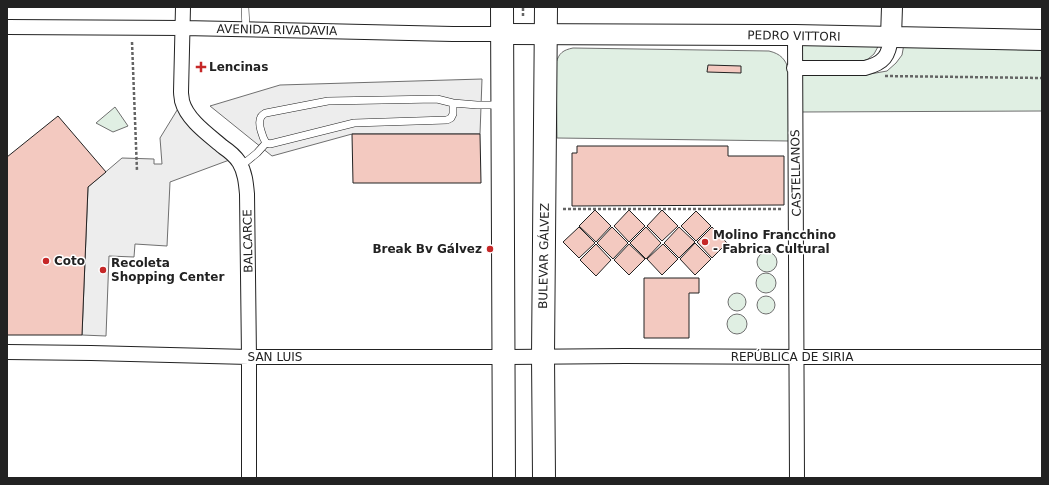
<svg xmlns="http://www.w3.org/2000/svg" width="1049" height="485" font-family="'DejaVu Sans',sans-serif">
  <rect width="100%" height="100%" fill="#fff"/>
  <path fill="#e0efe3" stroke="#6f6f6f" d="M 800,42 L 880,43 L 874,54 L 868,59 L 858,63 L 800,63 Z
    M 904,44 L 1042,47 L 1042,111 L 800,112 L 800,74 L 870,74 L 887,71 L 896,63 L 902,55 Z
    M 573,48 L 769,51 C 781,54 785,59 789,70 L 789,141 L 557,138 L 556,63 C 559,53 563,50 573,48 Z
    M 115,107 L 128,126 L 113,132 L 96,123 Z
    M757 262a10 10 0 1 1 20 0a10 10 0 1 1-20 0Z
    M756 283a10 10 0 1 1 20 0a10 10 0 1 1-20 0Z
    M728 302a9 9 0 1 1 18 0a9 9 0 1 1-18 0Z
    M757 305a9 9 0 1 1 18 0a9 9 0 1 1-18 0Z
    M727 324a10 10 0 1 1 20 0a10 10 0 1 1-20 0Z"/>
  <path fill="#ededed" stroke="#6f6f6f" d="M 482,79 L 480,134 L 352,134 L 272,156 L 210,106 L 280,85 Z
    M 179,107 L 232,159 L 170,182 L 167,246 L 135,244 L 134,257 L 109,256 L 106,336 L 82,335 L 88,187 L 122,158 L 154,159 L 154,164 L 162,164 L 160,138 Z"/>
  <path fill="#f3c9c0" stroke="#222" d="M 708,65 L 741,66 L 741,73 L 707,72 Z
    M 58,116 L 106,172 L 88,187 L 82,335 L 7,335 L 7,157 Z
    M 352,134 L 480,134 L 481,183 L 353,183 Z
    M 577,146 L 728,146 L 728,156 L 784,156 L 784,205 L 572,206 L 572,153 L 577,153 Z
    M 595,210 L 611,226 L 596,242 L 579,226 Z
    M 629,210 L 645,226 L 629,242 L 614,226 Z
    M 662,210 L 678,226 L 662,241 L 647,226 Z
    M 696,211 L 711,226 L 696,241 L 681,226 Z
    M 579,227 L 595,243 L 579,258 L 563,242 Z
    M 612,227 L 628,243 L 613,259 L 597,243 Z
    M 646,227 L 661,243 L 646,259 L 630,243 Z
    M 679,227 L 695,242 L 679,258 L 664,243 Z
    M 712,227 L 727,243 L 712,258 L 697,242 Z
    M 695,243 L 711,259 L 695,275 L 680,259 Z
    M 596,244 L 611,260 L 596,276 L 580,260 Z
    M 629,244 L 645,259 L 629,275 L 614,260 Z
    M 663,244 L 678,259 L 662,275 L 647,259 Z
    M 644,278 L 699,278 L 699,293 L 689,293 L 689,338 L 644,338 Z"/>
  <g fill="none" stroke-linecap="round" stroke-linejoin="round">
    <defs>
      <path id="lane" d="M 245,7 L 246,29
        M 453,103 L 453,114 L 451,118 L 447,120 L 354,123 L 270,144 L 266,143 C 263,138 257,123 261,117 C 261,116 265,113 266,113 L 328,101 L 437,99 L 453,103 L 477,105 L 500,105
        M 241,166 L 257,153 L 266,143"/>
      <path id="street" d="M 183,7 L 181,92 C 181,95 182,99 182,101 C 187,120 209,135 223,147 C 229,151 235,156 239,162 C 245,172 246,183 247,194 L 249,357 L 249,478
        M 7,27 L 183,28 L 453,34 L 502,34
        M 795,35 L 797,478
        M 794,68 L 865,68 C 884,63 889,56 891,37
        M 7,352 L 91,353 L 249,357 L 504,357 L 625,356 L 797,357 L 1042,357"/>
      <path id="secondary" d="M 502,34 L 795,35 L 1042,40
        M 891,37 L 892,7"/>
      <path id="primary" d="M 502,7 L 504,478
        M 544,478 L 543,356 L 546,7"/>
    </defs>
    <use href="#lane" stroke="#222" stroke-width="8"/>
    <use href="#street" stroke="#222" stroke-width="16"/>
    <use href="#secondary" stroke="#222" stroke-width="22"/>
    <use href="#primary" stroke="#222" stroke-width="24"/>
    <path stroke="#646464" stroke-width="2.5" stroke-dasharray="3 2" stroke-linecap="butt" d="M 523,16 L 523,7
      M 132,42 L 137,171
      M 885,76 L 1042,78
      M 563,209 L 782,209"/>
    <use href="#lane" stroke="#fff" stroke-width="7"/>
    <use href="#street" stroke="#fff" stroke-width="14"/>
    <use href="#secondary" stroke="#fff" stroke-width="20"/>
    <use href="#primary" stroke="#fff" stroke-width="22"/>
  </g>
  <g fill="#c62828" stroke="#fff" stroke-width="1.5">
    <path d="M199 61h4v4h4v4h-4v4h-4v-4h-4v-4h4z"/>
    <circle cx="705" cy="242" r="4"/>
    <circle cx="490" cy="249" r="4"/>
    <circle cx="46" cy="261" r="4"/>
    <circle cx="103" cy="270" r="4"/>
  </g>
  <g text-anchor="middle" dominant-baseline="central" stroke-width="3" stroke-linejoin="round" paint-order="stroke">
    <g font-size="12" fill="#222" stroke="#fff">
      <text transform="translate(277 30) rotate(1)">AVENIDA RIVADAVIA</text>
      <text transform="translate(794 36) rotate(1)">PEDRO VITTORI</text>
      <text transform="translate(796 173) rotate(-91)">CASTELLANOS</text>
      <text transform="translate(248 241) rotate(-91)">BALCARCE</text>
      <text transform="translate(544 256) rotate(-89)">BULEVAR GÁLVEZ</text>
      <text x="275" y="357">SAN LUIS</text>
      <text x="792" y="357">REPÚBLICA DE SIRIA</text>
    </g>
    <g font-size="12" font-weight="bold" fill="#222" stroke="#fff" text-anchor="start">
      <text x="209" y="67">Lencinas</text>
      <text x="713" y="235">Molino Francchino<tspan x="713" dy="14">- Fabrica Cultural</tspan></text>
      <text x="482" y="249" text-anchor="end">Break Bv Gálvez</text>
      <text x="54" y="261">Coto</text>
      <text x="111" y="263">Recoleta<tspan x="111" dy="14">Shopping Center</tspan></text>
    </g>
  </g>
  <rect width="1049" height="485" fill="none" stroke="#222222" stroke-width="16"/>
</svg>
